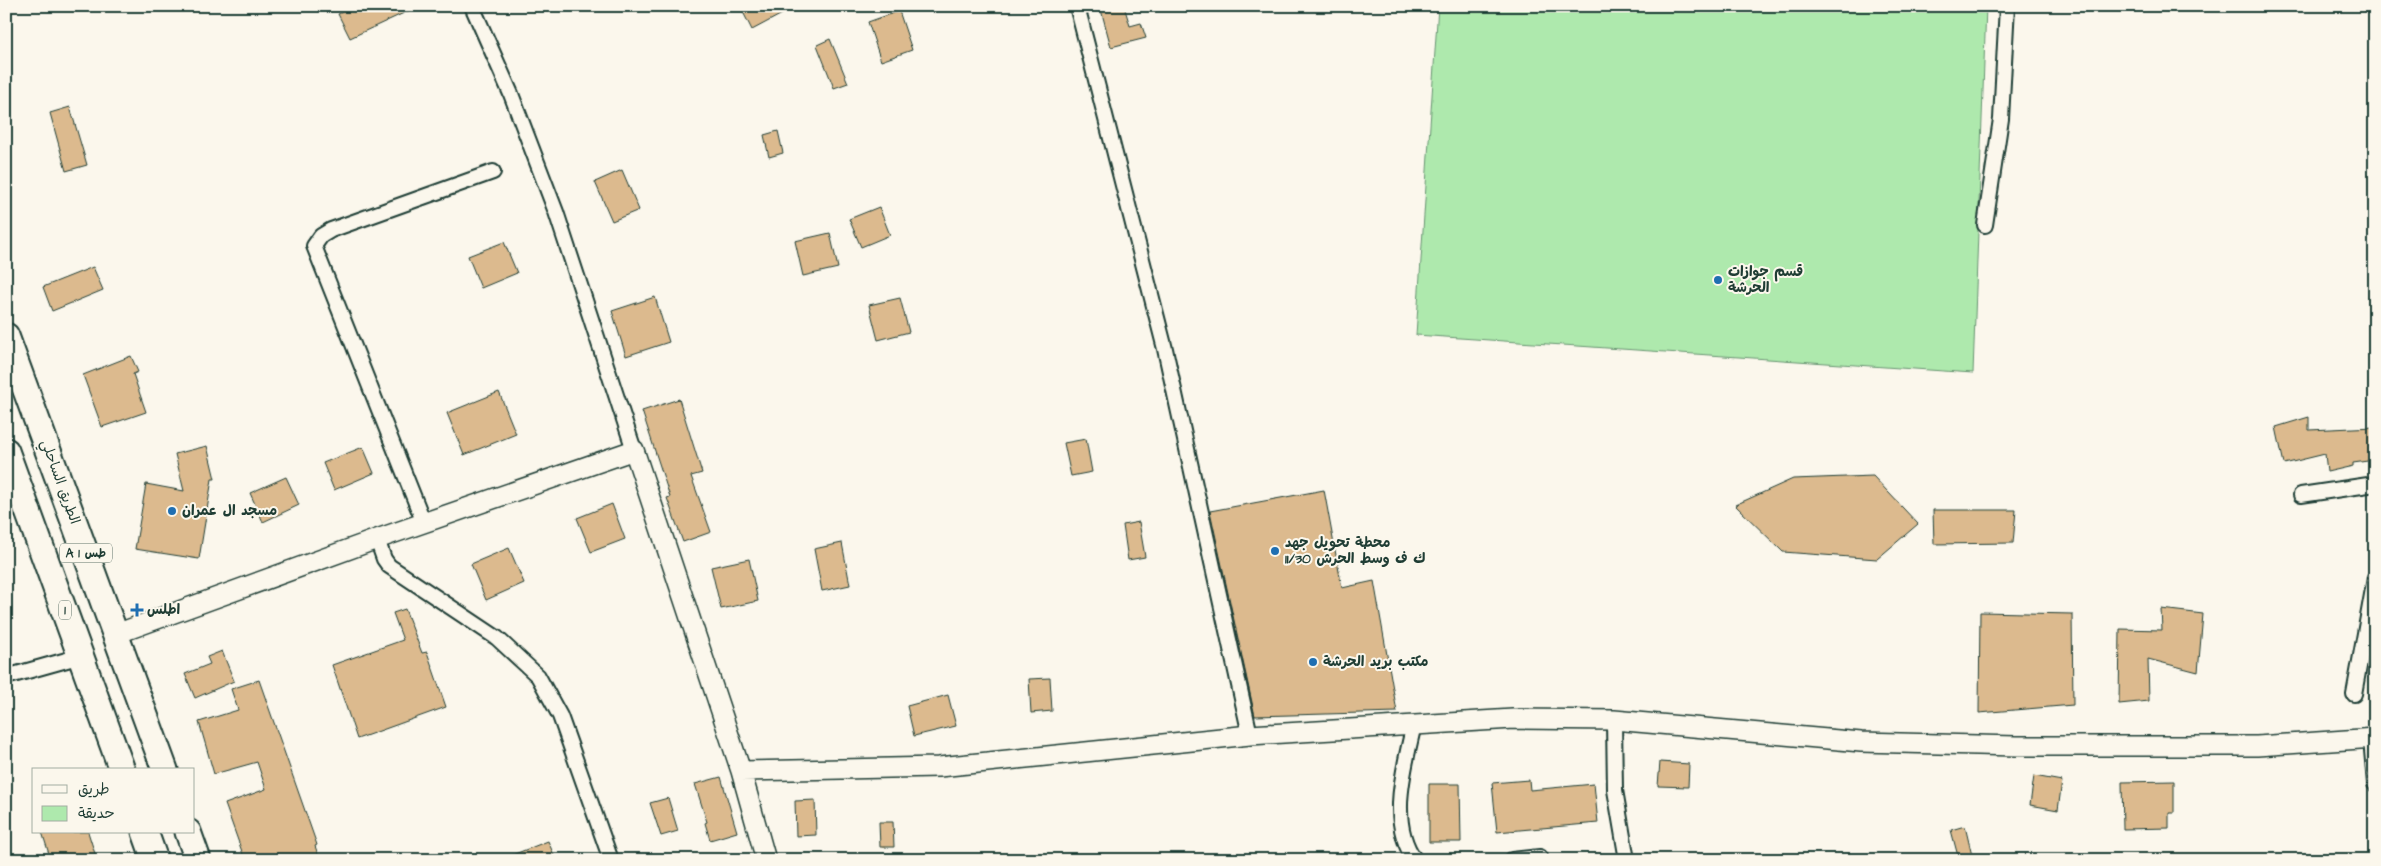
<svg xmlns="http://www.w3.org/2000/svg" width="2381" height="866" font-family="'Architects Daughter','Playpen Sans Arabic',sans-serif">
  <rect width="100%" height="100%" fill="#fbf7ec"/>
  <filter id="ink" filterUnits="userSpaceOnUse"><feTurbulence type="fractalNoise" baseFrequency=".02" numOctaves="2"/><feDisplacementMap in="SourceGraphic" scale="10" xChannelSelector="R" yChannelSelector="G"/><feConvolveMatrix kernelMatrix="1 2 1 2 8 2 1 2 1" color-interpolation-filters="sRGB"/></filter>
  <g filter="url(#ink)">
    <path fill="#aee9ad" stroke="#669370" d="M 1438,6 L 1986,6 L 1973,373 L 1416,335 Z"/>
    <path fill="#dcba8e" stroke="#1f3d34" d="M 355,6 L 419,6 L 350,38 L 338,14 Z
      M 740,6 L 797,6 L 752,30 Z
      M 1100,6 L 1124,6 L 1130,26 L 1141,23 L 1146,38 L 1111,47 Z
      M 899,11 L 912,50 L 881,61 L 868,22 Z
      M 830,39 L 848,83 L 834,88 L 817,45 Z
      M 70,107 L 87,165 L 66,171 L 50,113 Z
      M 778,131 L 783,153 L 769,157 L 764,135 Z
      M 622,170 L 639,210 L 612,221 L 595,182 Z
      M 879,207 L 890,235 L 861,247 L 849,219 Z
      M 830,233 L 838,268 L 803,276 L 795,241 Z
      M 504,242 L 517,273 L 481,288 L 468,256 Z
      M 93,267 L 103,290 L 52,311 L 43,287 Z
      M 655,297 L 669,342 L 626,356 L 612,311 Z
      M 900,298 L 909,332 L 878,340 L 869,305 Z
      M 131,356 L 138,372 L 133,374 L 146,412 L 102,427 L 83,375 Z
      M 499,392 L 516,434 L 464,455 L 447,413 Z
      M 679,399 L 702,473 L 691,476 L 711,532 L 683,542 L 667,498 L 670,497 L 642,411 Z
      M 2309,417 L 2309,430 L 2375,427 L 2375,460 L 2353,463 L 2353,466 L 2327,472 L 2325,454 L 2284,464 L 2276,427 Z
      M 1086,439 L 1092,472 L 1071,476 L 1064,443 Z
      M 207,446 L 215,479 L 212,479 L 199,559 L 135,549 L 146,484 L 184,491 L 175,454 Z
      M 363,447 L 374,473 L 334,490 L 323,463 Z
      M 1873,476 L 1918,524 L 1877,559 L 1783,552 L 1735,505 L 1793,479 Z
      M 286,477 L 299,505 L 263,522 L 250,493 Z
      M 1324,490 L 1342,588 L 1374,581 L 1397,712 L 1255,716 L 1210,511 Z
      M 612,504 L 625,539 L 591,552 L 577,518 Z
      M 1933,510 L 2016,510 L 2013,543 L 1934,544 Z
      M 1139,522 L 1145,557 L 1128,560 L 1123,525 Z
      M 842,543 L 850,585 L 822,591 L 814,549 Z
      M 509,548 L 524,583 L 486,600 L 471,564 Z
      M 749,559 L 758,601 L 721,609 L 711,567 Z
      M 405,609 L 422,653 L 427,652 L 446,707 L 357,739 L 332,665 L 403,640 L 393,613 Z
      M 2161,609 L 2203,614 L 2198,672 L 2148,659 L 2149,701 L 2119,704 L 2120,629 L 2162,630 Z
      M 1980,612 L 2072,614 L 2073,705 L 1979,713 Z
      M 222,651 L 234,681 L 195,698 L 185,674 L 210,664 L 207,657 Z
      M 1050,678 L 1052,711 L 1031,713 L 1029,679 Z
      M 259,680 L 317,845 L 315,846 L 320,860 L 245,860 L 225,804 L 266,789 L 257,762 L 214,774 L 199,722 L 238,710 L 231,689 Z
      M 948,695 L 956,726 L 914,736 L 907,706 Z
      M 1660,762 L 1689,764 L 1688,787 L 1658,786 Z
      M 2034,776 L 2062,781 L 2058,810 L 2030,805 Z
      M 721,777 L 737,832 L 710,840 L 705,823 L 707,822 L 695,784 Z
      M 1529,780 L 1530,790 L 1594,784 L 1598,823 L 1497,832 L 1492,783 Z
      M 2174,781 L 2174,813 L 2169,813 L 2169,828 L 2123,829 L 2122,782 Z
      M 1429,784 L 1460,784 L 1461,842 L 1429,842 Z
      M 668,798 L 678,831 L 661,836 L 650,803 Z
      M 815,800 L 816,835 L 796,836 L 795,801 Z
      M 879,822 L 893,822 L 894,847 L 880,847 Z
      M 1965,826 L 1973,860 L 1959,860 L 1951,830 Z
      M 42,832 L 88,832 L 97,860 L 51,860 Z
      M 548,841 L 556,860 L 502,860 L 502,859 Z"/>
    <g fill="none" stroke-linecap="round" stroke-linejoin="round">
      <defs>
        <path id="street" d="M 472,6 L 511,94 L 556,212 L 634,450
          M 1077,6 L 1165,349 L 1250,735
          M 1985,225 L 2001,119 L 2007,6
          M 2301,495 L 2375,484
          M 424,523 L 314,246 L 321,236 L 331,230 L 493,172
          M 377,539 L 384,559 L 389,566 L 497,638 L 538,676 L 560,716 L 611,860
          M 6,677 L 81,656
          M 2354,694 L 2375,578
          M 1614,720 L 1615,790 L 1627,860
          M 1414,724 C 1405,766 1387,822 1415,860
          M 2371,739 L 2375,784
          M 1512,860 L 1540,857"/>
        <path id="secondary" d="M 116,634 L 377,539 L 634,450 L 741,771 L 766,860
          M 741,771 L 939,767 L 1250,735 L 1513,719 L 1614,720 L 1861,742 L 2016,746 L 2257,746 L 2375,738"/>
        <path id="highway" d="M 6,336 L 165,770
          M 6,451 L 122,770
          M 145,832 L 155,860
          M 188,832 L 198,860"/>
      </defs>
      <use href="#street" stroke="#1f3d34" stroke-width="18"/>
      <use href="#secondary" stroke="#1f3d34" stroke-width="22"/>
      <use href="#highway" stroke="#1f3d34" stroke-width="29"/>
      <use href="#street" stroke="#fbf7ec" stroke-width="14"/>
      <use href="#secondary" stroke="#fbf7ec" stroke-width="19"/>
      <use href="#highway" stroke="#fbf7ec" stroke-width="25"/>
    </g>
  </g>
  <g fill="#1f6fb2" stroke="#fbf7ec" stroke-width="2">
    <circle cx="1718" cy="280" r="5"/>
    <circle cx="172" cy="511" r="5"/>
    <circle cx="1275" cy="551" r="5"/>
    <path d="M134.5 602.5h5v5h5v5h-5v5h-5v-5h-5v-5h5z"/>
    <circle cx="1313" cy="662" r="5"/>
  </g>
  <g text-anchor="middle" dominant-baseline="central" stroke-width="4" stroke-linejoin="round" paint-order="stroke">
    <g fill="#fbf7ec" stroke="#61756b" stroke-width="1">
      <rect x="60" y="543.5" width="52" height="19" rx="4"/>
      <rect x="59" y="600.5" width="12" height="19" rx="4"/>
    </g>
    <g font-size="12" font-weight="bold" fill="#1f3d34">
      <text x="86" y="553">A 1 طس</text>
      <text x="65" y="610">1</text>
    </g>
    <g font-size="14" font-weight="bold" fill="#1f3d34" stroke="#fbf7ec" text-anchor="start">
      <text x="1728" y="272">قسم جوازات<tspan x="1728" dy="16">الحرشة</tspan></text>
      <text x="182" y="511">مسجد ال عمران</text>
      <text x="1285" y="543">محطة تحويل جهد<tspan x="1285" dy="16">11/30 ك ف وسط الحرش</tspan></text>
      <text x="147" y="610">اطلس</text>
      <text x="1323" y="662">مكتب بريد الحرشة</text>
    </g>
    <g font-size="14" fill="#1f3d34" stroke="#fbf7ec">
      <text transform="translate(60 482) rotate(70)">الطريق الساحلي</text>
    </g>
  </g>
  <rect width="2381" height="866" fill="none" stroke="#fbf7ec" stroke-width="25"/>
  <rect x="12" y="12" width="2356" height="841" fill="none" stroke="#1f3d34" stroke-width="2" filter="url(#ink)"/>
  <rect x="32" y="768" width="162" height="65" fill="#fbf7ec" stroke="#a3ada2"/>
  <rect x="42" y="785" width="25" height="8" fill="#fbf7ec" stroke="#a3ada2"/>
  <text x="78" y="794" font-size="15" fill="#1f3d34">طريق</text>
  <rect x="42" y="806" width="25" height="15" fill="#aee9ad" stroke="#a3ada2"/>
  <text x="78" y="818" font-size="15" fill="#1f3d34">حديقة</text>
</svg>
